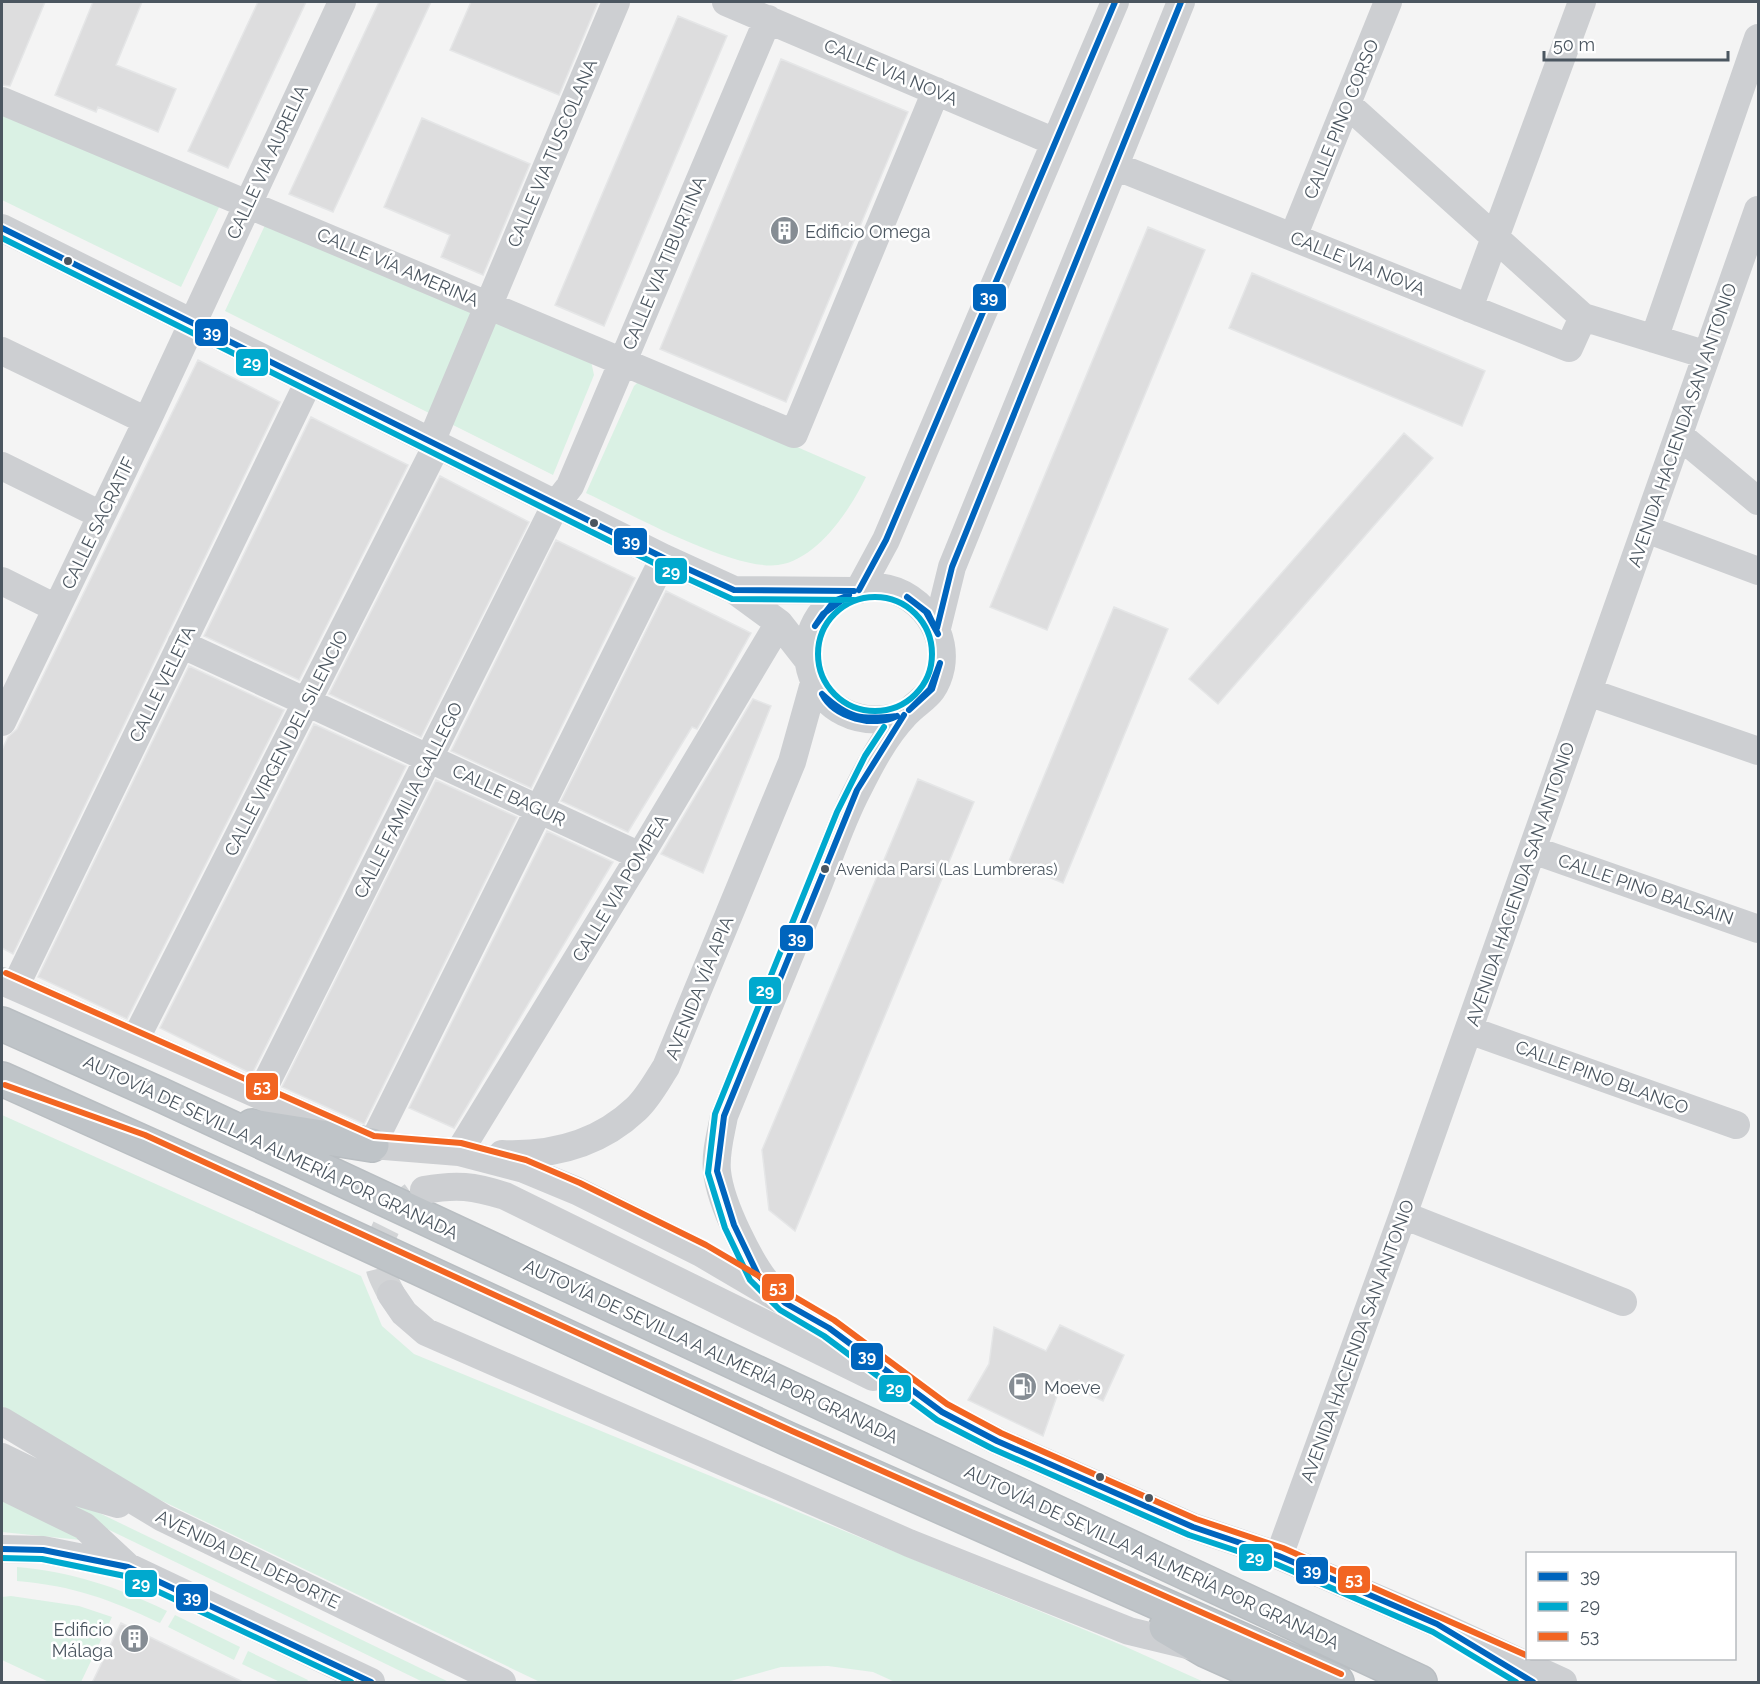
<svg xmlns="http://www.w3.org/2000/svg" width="1760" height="1684" font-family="Raleway,sans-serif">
  <rect width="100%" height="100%" fill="#f4f4f4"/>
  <path fill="#daf1e4" d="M 2,109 L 222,201 L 181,287 L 2,200 Z
    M 266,223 L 591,361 L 594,375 L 553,475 L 225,311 Z
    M 641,379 L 866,477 C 850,510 817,560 778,565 C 733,571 631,514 586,493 L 634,386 Z
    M 2,1115 L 361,1276 L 382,1326 L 414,1354 L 1124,1646 L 1204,1682 L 895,1682 L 873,1672 L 828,1666 L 781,1667 L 727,1682 L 540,1682 L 154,1497 L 2,1406 Z
    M 2,1466 L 449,1682 L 423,1682 L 2,1478 Z
    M 2,1495 L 81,1540 L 2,1532 Z
    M 17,1567 C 72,1572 118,1587 167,1611 L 160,1623 C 109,1599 74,1586 17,1581 Z
    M 11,1596 L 79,1606 L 112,1617 L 81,1682 L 49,1682 L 2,1660 L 2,1597 Z
    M 175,1615 L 240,1647 L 234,1660 L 168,1627 Z
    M 248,1651 L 308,1680 L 307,1682 L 280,1682 L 242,1664 Z"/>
  <path fill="#ddddde" stroke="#e5e6e7" stroke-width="1.5" d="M 2,2 L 45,2 L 10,86 L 2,85 Z
    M 93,2 L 142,2 L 116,65 L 176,89 L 158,132 L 98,107 L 96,112 L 55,95 Z
    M 258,2 L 306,2 L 228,168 L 188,151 Z
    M 379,2 L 431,2 L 333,212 L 289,194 Z
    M 471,2 L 598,2 L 559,95 L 450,50 Z
    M 678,16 L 727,36 L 604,326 L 555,305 Z
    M 781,59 L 908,112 L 786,402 L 660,349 Z
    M 422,118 L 530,164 L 483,275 L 441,257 L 450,235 L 384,207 Z
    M 1148,227 L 1205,250 L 1047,630 L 990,607 Z
    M 1252,273 L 1485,371 L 1462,426 L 1229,328 Z
    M 198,360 L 280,402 L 13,954 L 2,948 L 2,750 L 8,737 L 17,729 Z
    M 311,417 L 408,465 L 299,680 L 204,636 Z
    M 1404,433 L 1433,458 L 1218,704 L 1189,679 Z
    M 440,476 L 529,522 L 421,737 L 329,694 Z
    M 556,540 L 635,578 L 531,788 L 451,751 Z
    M 666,591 L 751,633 L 697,729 L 692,727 L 628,832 L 561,801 Z
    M 1114,607 L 1168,629 L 1063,883 L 1009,861 Z
    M 189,666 L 284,710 L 127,1019 L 38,977 Z
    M 753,699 L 771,706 L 703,873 L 661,854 Z
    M 314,724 L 406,766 L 252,1074 L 160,1028 Z
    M 918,779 L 974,802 L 795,1231 L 769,1210 L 762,1150 Z
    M 436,780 L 517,817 L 364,1124 L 282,1087 Z
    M 547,831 L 613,862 L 454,1128 L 409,1108 Z
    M 1060,1325 L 1124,1355 L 1103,1401 L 1086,1393 L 1079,1380 L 1057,1396 L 1043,1436 L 968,1400 L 989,1364 L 994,1327 L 1046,1351 Z
    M 121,1623 L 245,1683 L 92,1683 Z"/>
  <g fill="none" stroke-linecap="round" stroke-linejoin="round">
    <path stroke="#d2d4d6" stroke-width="28" stroke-dasharray="28 14" stroke-linecap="butt" d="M 391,1294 C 387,1285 380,1274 379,1264 C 374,1239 396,1205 417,1193"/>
    <defs>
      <path id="highway" d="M 2,1024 L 159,1094 L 1420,1682
        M 2,1079 L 267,1198 L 788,1439 L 1337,1682
        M 252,1126 L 372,1145
        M 1166,1627 L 1205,1650 L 1276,1682"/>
    </defs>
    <use href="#highway" stroke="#b9bec2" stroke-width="36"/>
    <path stroke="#cdcfd2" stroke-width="28" d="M 726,2 L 1055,142
      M 2,101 L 794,434 L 936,91
      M 1348,105 L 1583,317 L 1707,355
      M 1115,166 L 1569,348 L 1583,317
      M 2,228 L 664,558 L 734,590 L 779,623 L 808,660
      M 1293,237 L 1388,2
      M 1469,308 L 1582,2
      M 1654,339 L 1758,38
      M 2,351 L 147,421
      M 1679,435 L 1758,501
      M 431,442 L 616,2
      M 2,466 L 101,515
      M 1646,529 L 1758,571
      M 2,581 L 56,608
      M 734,590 L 854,591
      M 859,590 L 886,540 L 1115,2
      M 937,628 L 952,567 L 1181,2
      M 181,644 L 640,856
      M 1588,692 L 1758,751
      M 2,722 L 147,421 L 342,2
      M 1533,850 L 1758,929
      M 2,981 L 372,1145 L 459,1152 L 524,1169 L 577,1191 L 701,1253 L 829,1328 L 942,1412 L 997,1441 L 1193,1527 L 1279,1556 L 1437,1624 L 1563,1682
      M 15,987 L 309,381
      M 1469,1030 L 1736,1125
      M 135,1040 L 437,445
      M 260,1095 L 556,504 L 570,486 L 768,19
      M 372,1145 L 664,558
      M 459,1152 L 640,856 L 779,623
      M 502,1154 C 551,1156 599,1144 636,1109 C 648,1098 657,1081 666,1067 L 792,762 L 814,683
      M 424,1190 C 457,1184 473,1186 505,1196 L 873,1377
      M 1403,1215 L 1623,1302
      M 773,1290 C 751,1267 720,1203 717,1171 C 715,1153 721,1133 724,1116 C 754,1043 783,970 813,898 C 828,862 840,823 858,789 C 870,765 885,736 904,716 C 920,698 935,697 941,667 C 949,619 900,573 853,591 C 772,622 808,744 904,715
      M 391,1294 L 404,1313 L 426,1332 L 909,1543 L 1129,1631 L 1191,1646
      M 2,1421 L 163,1518 L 502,1682
      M 2,1457 L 70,1490 L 118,1504
      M 2,1486 L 84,1526 L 128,1567
      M 2,1549 L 43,1550 L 128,1567 L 371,1682
      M 1279,1556 L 1403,1215 L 1758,210"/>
    <use href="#highway" stroke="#bfc4c8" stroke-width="33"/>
    <defs>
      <path id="bus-1" d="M 2,228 L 664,558 L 734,590 L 854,591
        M 859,590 L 886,540 L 1115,2
        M 907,597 L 928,613 L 938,634
        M 907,597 L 926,612 L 938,634
        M 815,626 L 834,601 L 849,595
        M 815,626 L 823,614 L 849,595
        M 937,628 L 952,567 L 1181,2
        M 822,694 C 849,719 861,720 897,716
        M 822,694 C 834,718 874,728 897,716
        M 909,710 L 930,689 L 940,663
        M 909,710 L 932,689 L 940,663
        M 904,715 L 857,790 L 724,1116 L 717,1171 L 734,1225 L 758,1275 L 785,1303 L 829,1328 L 942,1412 L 997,1441 L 1193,1527 L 1279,1556 L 1437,1624 L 1533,1682
        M 2,1549 L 43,1550 L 128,1567 L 371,1682"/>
      <path id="bus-2" d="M 2,238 L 660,566 L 732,599 L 854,600
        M818 654a57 57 0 1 1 114 0a57 57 0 1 1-114 0Z
        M 884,727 L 865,756 L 837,812 L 715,1114 L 708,1173 L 725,1228 L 750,1280 L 780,1310 L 824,1336 L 937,1420 L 993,1449 L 1189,1535 L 1276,1564 L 1433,1632 L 1516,1682
        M 2,1558 L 42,1559 L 125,1576 L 351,1682"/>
      <path id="bus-3" d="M 6,973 L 374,1136 L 461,1143 L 526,1160 L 580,1183 L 706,1245 L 834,1320 L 947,1404 L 1001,1433 L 1196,1519 L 1283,1548 L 1528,1656
        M 5,1085 L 145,1135 L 792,1431 L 1341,1674"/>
    </defs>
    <use href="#bus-1" stroke="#fff" stroke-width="10"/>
    <use href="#bus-2" stroke="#fff" stroke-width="10"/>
    <use href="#bus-3" stroke="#fff" stroke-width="10"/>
    <use href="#bus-1" stroke="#0065bd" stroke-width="6"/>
    <use href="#bus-2" stroke="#00a9ce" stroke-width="6"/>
    <use href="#bus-3" stroke="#f26522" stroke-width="6"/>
  </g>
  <defs>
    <symbol id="building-disc" viewBox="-11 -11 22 22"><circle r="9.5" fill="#868d94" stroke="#fff"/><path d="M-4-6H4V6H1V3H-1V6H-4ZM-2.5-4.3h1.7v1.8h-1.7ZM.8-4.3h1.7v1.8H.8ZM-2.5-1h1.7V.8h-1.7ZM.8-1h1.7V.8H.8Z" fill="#fff"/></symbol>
    <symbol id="fuel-disc" viewBox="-11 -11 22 22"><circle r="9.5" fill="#868d94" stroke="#fff"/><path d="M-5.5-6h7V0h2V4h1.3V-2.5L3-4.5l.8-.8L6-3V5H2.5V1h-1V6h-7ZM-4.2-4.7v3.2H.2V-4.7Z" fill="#fff"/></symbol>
  </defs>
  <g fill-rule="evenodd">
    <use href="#building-disc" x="768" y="214" width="33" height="33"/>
    <use href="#fuel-disc" x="1006" y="1370" width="33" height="33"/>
    <use href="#building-disc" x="118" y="1622" width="33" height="33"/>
  </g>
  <g fill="#4b5660" stroke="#fff" stroke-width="2">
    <circle cx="68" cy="261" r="5"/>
    <circle cx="594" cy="523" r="5"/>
    <circle cx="825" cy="869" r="5"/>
    <circle cx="1100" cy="1477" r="5"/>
    <circle cx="1149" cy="1498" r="5"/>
  </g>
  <g text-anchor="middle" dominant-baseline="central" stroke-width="5" stroke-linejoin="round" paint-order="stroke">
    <g font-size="16" fill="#4b5660" stroke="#fff" text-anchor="start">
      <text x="836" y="869">Avenida Parsi (Las Lumbreras)</text>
    </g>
    <g font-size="18" fill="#4b5660" stroke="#fff">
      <text transform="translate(891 72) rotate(23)">CALLE VIA NOVA</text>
      <text transform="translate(1341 119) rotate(-68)">CALLE PINO CORSO</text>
      <text transform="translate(552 153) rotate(-67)">CALLE VIA TUSCOLANA</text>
      <text transform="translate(267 162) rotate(-65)">CALLE VIA AURELIA</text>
      <text transform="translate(664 263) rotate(-67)">CALLE VIA TIBURTINA</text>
      <text transform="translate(1358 263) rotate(22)">CALLE VIA NOVA</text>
      <text transform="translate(398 267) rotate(23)">CALLE VÍA AMERINA</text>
      <text transform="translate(1682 425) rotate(-71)">AVENIDA HACIENDA SAN ANTONIO</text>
      <text transform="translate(98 523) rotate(-64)">CALLE SACRATIF</text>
      <text transform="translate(162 684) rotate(-64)">CALLE VELETA</text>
      <text transform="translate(286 743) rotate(-63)">CALLE VIRGEN DEL SILENCIO</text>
      <text transform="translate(509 795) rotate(25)">CALLE BAGUR</text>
      <text transform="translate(408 800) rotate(-63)">CALLE FAMILIA GALLEGO</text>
      <text transform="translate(1520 884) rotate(-71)">AVENIDA HACIENDA SAN ANTONIO</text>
      <text transform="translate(620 888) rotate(-59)">CALLE VIA POMPEA</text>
      <text transform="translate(1646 889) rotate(19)">CALLE PINO BALSAIN</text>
      <text transform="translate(699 988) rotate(-68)">AVENIDA VÍA APIA</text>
      <text transform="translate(1602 1077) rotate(20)">CALLE PINO BLANCO</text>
      <text transform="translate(271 1147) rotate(25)">AUTOVÍA DE SEVILLA A ALMERÍA POR GRANADA</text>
      <text transform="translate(1357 1341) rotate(-70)">AVENIDA HACIENDA SAN ANTONIO</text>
      <text transform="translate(711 1351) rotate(25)">AUTOVÍA DE SEVILLA A ALMERÍA POR GRANADA</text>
      <text transform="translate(1152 1557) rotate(25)">AUTOVÍA DE SEVILLA A ALMERÍA POR GRANADA</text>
      <text transform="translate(248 1559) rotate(26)">AVENIDA DEL DEPORTE</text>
    </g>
    <g font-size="18" fill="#4b5660" stroke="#fff" text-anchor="start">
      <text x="805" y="231">Edificio Omega</text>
      <text x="1044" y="1387">Moeve</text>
      <text x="113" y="1629" text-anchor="end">Edificio<tspan x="113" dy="21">Málaga</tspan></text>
    </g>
  </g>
  <g stroke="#fff" stroke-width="2">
    <rect x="972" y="283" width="35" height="29" rx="6" fill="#0065bd"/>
    <rect x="194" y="318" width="35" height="29" rx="6" fill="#0065bd"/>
    <rect x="235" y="348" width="34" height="29" rx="6" fill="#00a9ce"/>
    <rect x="613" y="527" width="35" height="29" rx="6" fill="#0065bd"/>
    <rect x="654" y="557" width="34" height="28" rx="6" fill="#00a9ce"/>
    <rect x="779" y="924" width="35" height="28" rx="6" fill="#0065bd"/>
    <rect x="748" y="976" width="34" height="29" rx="6" fill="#00a9ce"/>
    <rect x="245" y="1072" width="34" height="29" rx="6" fill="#f26522"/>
    <rect x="761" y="1273" width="34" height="29" rx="6" fill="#f26522"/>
    <rect x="850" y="1342" width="34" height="29" rx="6" fill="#0065bd"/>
    <rect x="878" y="1374" width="34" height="29" rx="6" fill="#00a9ce"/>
    <rect x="1238" y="1543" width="35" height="29" rx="6" fill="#00a9ce"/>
    <rect x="1295" y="1556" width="34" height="29" rx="6" fill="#0065bd"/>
    <rect x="1337" y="1565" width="34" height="29" rx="6" fill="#f26522"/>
    <rect x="124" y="1569" width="34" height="29" rx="6" fill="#00a9ce"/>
    <rect x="175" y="1583" width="34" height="29" rx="6" fill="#0065bd"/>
  </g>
  <g font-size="16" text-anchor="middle" font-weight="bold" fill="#fff">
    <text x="989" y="303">39</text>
    <text x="212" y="338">39</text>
    <text x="252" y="368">29</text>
    <text x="631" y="547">39</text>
    <text x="671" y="577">29</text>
    <text x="797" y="944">39</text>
    <text x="765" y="996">29</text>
    <text x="262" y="1092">53</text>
    <text x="778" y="1293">53</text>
    <text x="867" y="1362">39</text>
    <text x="895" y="1394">29</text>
    <text x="1255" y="1563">29</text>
    <text x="1312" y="1576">39</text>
    <text x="1354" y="1585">53</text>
    <text x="141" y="1589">29</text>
    <text x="192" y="1603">39</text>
  </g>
  <rect width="1760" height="1684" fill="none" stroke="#4b5660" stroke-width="6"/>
  <rect x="1526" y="1552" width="210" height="108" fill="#ffffff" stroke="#b7bbbf" stroke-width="1.5"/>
  <rect x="1538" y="1572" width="30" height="9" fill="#0065bd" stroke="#b7bbbf" stroke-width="1.5"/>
  <text x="1580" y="1582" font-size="18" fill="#4b5660">39</text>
  <rect x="1538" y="1602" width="30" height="9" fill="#00a9ce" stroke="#b7bbbf" stroke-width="1.5"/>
  <text x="1580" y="1612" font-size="18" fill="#4b5660">29</text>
  <rect x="1538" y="1632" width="30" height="9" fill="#f26522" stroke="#b7bbbf" stroke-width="1.5"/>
  <text x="1580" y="1642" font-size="18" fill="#4b5660">53</text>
  <path d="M1544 51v9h184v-9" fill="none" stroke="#4b5660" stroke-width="3"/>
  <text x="1553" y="51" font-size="18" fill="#4b5660" stroke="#ffffff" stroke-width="4.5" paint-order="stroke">50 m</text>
</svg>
